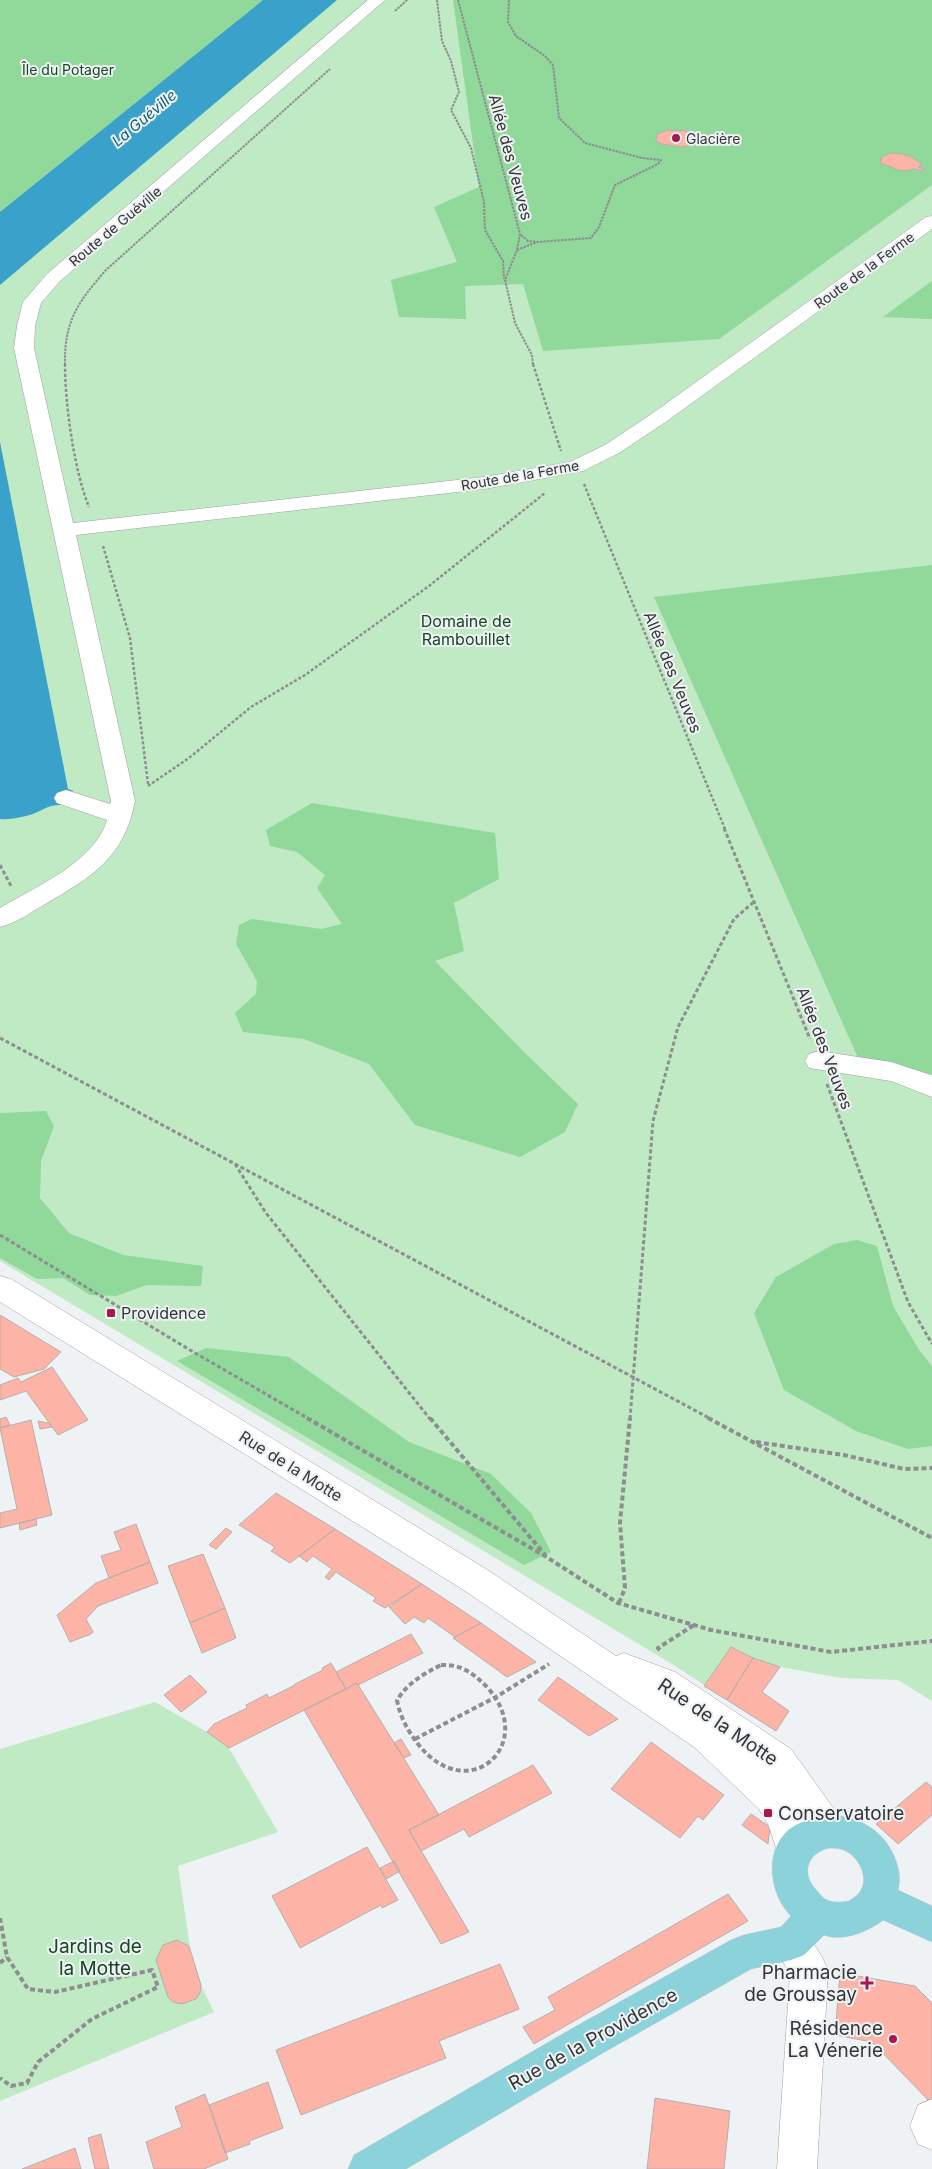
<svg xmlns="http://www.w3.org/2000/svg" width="932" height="2169" font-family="Inter,sans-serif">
  <rect width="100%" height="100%" fill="#eff2f4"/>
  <path fill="#bfeac4" d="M 0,0 L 932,0 L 932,1701 L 898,1680 L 842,1678 L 780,1667 L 753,1658 L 727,1700 L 672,1664 L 0,1261 Z
    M 155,1702 L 207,1732 L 229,1748 L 278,1832 L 178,1866 L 191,1954 L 201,1985 L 214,2012 L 0,2101 L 0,1749 Z"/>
  <path fill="#91d89b" d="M 0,0 L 263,0 L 0,212 Z
    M 453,0 L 932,0 L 932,185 L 719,339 L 543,351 L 523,284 L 465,286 L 466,319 L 399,317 L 391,280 L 457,262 L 434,207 L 479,187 Z
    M 932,281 L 932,319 L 883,317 Z
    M 932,565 L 932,1087 L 862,1067 L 654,597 Z
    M 312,803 L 495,833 L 499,879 L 454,903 L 464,951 L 435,961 L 525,1053 L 578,1104 L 565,1132 L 520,1157 L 415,1125 L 369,1064 L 304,1039 L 243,1032 L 235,1013 L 256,994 L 257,981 L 236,944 L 239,925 L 252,919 L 321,929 L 342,924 L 317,888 L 325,875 L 297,852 L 270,846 L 266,830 Z
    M 46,1111 L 54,1126 L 41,1161 L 40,1198 L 69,1233 L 123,1255 L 203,1266 L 201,1286 L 147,1285 L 116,1296 L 90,1295 L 63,1278 L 37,1279 L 0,1258 L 0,1113 Z
    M 857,1240 L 877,1246 L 893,1306 L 919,1350 L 932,1366 L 932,1446 L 908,1449 L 856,1431 L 784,1390 L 754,1313 L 776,1277 L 834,1244 Z
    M 206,1348 L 289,1357 L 409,1442 L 491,1474 L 531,1513 L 551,1552 L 524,1565 L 177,1361 Z"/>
  <path fill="#3aa1cb" d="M 263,0 L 337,0 L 0,285 L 0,212 Z
    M 0,442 L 68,789 L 73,791 L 60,805 C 48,805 43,810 33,814 C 23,817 10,820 0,819 Z"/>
  <path fill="#fdb3a6" stroke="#b4b0b0" d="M 668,130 L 688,131 L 696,136 L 697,140 L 689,146 L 682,147 L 661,144 L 656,141 L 657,134 Z
    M 891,153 L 903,154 L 913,158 L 922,164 L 918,167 L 925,169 L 921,171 L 915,169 L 902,171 L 880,163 L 882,157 Z
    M 0,1315 L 61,1352 L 44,1369 L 14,1377 L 0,1369 Z
    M 52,1367 L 88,1420 L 58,1435 L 26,1391 L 0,1400 L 0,1385 L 18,1378 L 21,1382 Z
    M 6,1417 L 10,1425 L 0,1428 L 0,1419 Z
    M 31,1420 L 52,1515 L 0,1528 L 0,1513 L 17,1509 L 0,1428 Z
    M 38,1421 L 48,1423 L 52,1427 L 40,1429 Z
    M 276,1493 L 335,1529 L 290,1563 L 271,1551 L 275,1547 L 239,1525 Z
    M 36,1519 L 37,1525 L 20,1530 L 19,1523 Z
    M 136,1524 L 150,1562 L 109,1578 L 101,1556 L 121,1550 L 114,1532 Z
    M 226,1528 L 232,1532 L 216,1549 L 209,1545 Z
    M 335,1529 L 422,1584 L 385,1608 L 373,1601 L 376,1598 L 336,1572 L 329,1580 L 325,1577 L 332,1569 L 313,1556 L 307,1562 L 299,1556 Z
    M 203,1554 L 225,1608 L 190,1623 L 168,1566 Z
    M 150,1562 L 158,1583 L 98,1606 L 86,1619 L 93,1632 L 91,1634 L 70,1642 L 57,1615 L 96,1583 Z
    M 422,1584 L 481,1623 L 455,1637 L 428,1618 L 424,1623 L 414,1617 L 405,1624 L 389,1607 Z
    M 225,1608 L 236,1638 L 202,1653 L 190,1623 Z
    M 481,1623 L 536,1662 L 507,1677 L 453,1638 Z
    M 411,1634 L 423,1653 L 358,1685 L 357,1683 L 346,1689 L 336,1672 Z
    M 731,1647 L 753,1658 L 727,1700 L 704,1686 Z
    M 753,1658 L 780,1667 L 762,1692 L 789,1711 L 776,1731 L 727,1700 Z
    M 331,1663 L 346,1689 L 229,1748 L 207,1732 L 214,1724 L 247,1708 L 246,1705 L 267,1694 L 269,1698 L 295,1685 L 295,1684 L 323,1670 L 322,1668 Z
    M 190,1675 L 207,1692 L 181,1712 L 164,1695 Z
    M 558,1677 L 618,1719 L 589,1736 L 538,1700 Z
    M 357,1683 L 439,1815 L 409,1830 L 469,1932 L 441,1944 L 304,1710 Z
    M 401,1739 L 411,1755 L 404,1758 L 394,1743 Z
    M 651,1742 L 724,1795 L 703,1820 L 698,1816 L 680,1838 L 611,1789 Z
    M 533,1765 L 552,1793 L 469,1837 L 464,1829 L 421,1851 L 409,1830 Z
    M 926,1782 L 932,1787 L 932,1815 L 898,1844 L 876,1824 Z
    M 751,1814 L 770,1827 L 768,1844 L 742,1825 Z
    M 367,1847 L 398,1900 L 382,1908 L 381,1905 L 300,1948 L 272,1896 Z
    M 394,1861 L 400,1871 L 386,1879 L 380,1868 Z
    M 728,1894 L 748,1921 L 534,2044 L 523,2027 L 555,2010 L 548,1997 Z
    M 177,1940 L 189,1946 L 201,1985 L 200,1993 L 196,1999 L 182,2004 L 173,2002 L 168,1997 L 156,1960 L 163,1945 Z
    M 500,1964 L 519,2009 L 439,2041 L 446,2058 L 301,2115 L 276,2050 Z
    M 840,1973 L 915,1986 L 932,2003 L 932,2104 L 872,2042 L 835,2035 Z
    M 268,2082 L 283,2128 L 249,2141 L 250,2144 L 225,2153 L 209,2105 Z
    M 205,2094 L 228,2159 L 204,2169 L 154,2169 L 146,2142 L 182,2127 L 175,2107 Z
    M 655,2098 L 730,2111 L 724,2169 L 647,2169 Z
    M 101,2134 L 109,2169 L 95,2169 L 88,2138 Z
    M 75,2148 L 81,2169 L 22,2169 Z"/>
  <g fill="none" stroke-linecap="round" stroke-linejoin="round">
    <defs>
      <path id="minor" d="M 368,0 L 385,0 L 59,282 L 41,303 L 35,326 L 34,348 L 73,523 L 484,477 L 570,462 L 605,445 L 653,413 L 926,217 L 932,216 L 932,229 L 667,421 L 619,453 L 583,471 L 484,489 L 76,535 L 135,801 C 124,858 92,877 45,904 C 30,913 16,923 0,927 L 0,908 C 35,887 95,862 107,820 L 57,803 L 54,798 L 57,793 L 66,790 L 110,804 L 111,801 L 14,348 L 17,326 L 23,302 L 47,274 Z
        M 819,1051 L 891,1062 L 928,1074 L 932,1075 L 932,1097 L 891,1081 L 809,1068 L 805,1061 L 809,1054 Z
        M 0,1276 L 11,1279 L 486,1569 L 616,1656 L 624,1653 L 675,1672 L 791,1749 L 841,1819 L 846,1831 L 841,1843 L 828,1848 L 815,1843 L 805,1827 L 812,1850 L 807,1862 L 794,1867 L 781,1862 L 768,1824 L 759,1809 L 694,1747 L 462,1589 L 0,1302 Z
        M 791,1924 L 804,1929 L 822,1957 L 828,1970 L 817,2169 L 777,2169 L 790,1974 L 772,1942 L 778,1929 Z
        M 932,2099 L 932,2150 L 918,2144 L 910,2126 L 918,2105 Z"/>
      <path id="major" d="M 828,1814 C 857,1817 882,1828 894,1856 C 899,1868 901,1878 898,1890 L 932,1906 L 932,1942 L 883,1920 C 868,1932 842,1942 824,1935 L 804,1955 L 791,1960 L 751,1969 L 601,2054 L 406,2169 L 348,2169 L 354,2155 L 573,2028 L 731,1940 L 744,1935 L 781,1927 L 791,1916 C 768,1893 763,1845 794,1826 C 804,1820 817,1818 828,1814 ZM 828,1848 C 833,1848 839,1848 844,1850 C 858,1856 869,1876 861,1890 C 859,1895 853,1898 849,1901 C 844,1902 836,1903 830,1901 C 825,1900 821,1896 818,1892 C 801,1875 805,1855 828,1848 Z"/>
    </defs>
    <use href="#minor" stroke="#9fa1a3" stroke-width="1"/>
    <use href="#major" stroke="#cecfcf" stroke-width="1"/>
    <path stroke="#8c8e90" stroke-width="2" stroke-dasharray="2.5 1" stroke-linecap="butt" d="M 437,0 L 442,41 L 451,61 L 459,92 L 451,110 L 471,148 L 484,202 L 485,230 L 503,261 L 504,279
      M 458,0 L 520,234 L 517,250 L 505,280 L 515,323 L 532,355 L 533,365
      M 509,0 L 508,22 L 516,36 L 545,56 L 553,65 L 559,118 L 585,143 L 642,158 L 661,160 L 658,164 L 615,185 L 599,227 L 591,238 L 538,242 L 528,241 L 520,234
      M 395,11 L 407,0
      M 517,250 L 537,242
      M 65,365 C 64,321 78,302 106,270 L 330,69"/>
    <path stroke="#8c8e90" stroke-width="2.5" stroke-dasharray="3 2" stroke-linecap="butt" d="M 65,364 C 65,404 74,470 89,507
      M 533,364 L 561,451
      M 584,484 L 725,829
      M 103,546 L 130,638 L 148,784
      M 148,786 L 189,758 L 251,707 L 305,675 L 429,586 L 545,493"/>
    <path stroke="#8c8e90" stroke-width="3" stroke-dasharray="4 2.5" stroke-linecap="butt" d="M 724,828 L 810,1039
      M 0,865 L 11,886
      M 0,1038 L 711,1419
      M 827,1084 L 908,1302 L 932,1344
      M 235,1164 L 266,1213 L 430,1419
      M 0,1235 L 190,1350 L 309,1419
      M 630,1419 L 653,1121 L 678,1027 L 734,919 L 755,901"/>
    <path stroke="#8c8e90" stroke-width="4" stroke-dasharray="5 3" stroke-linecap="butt" d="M 307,1418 L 548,1558 L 618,1603 L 711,1630 L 831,1652 L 932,1641
      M 430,1418 L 546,1556
      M 708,1418 L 932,1538
      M 756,1442 L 844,1455 L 904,1469 L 932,1468
      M 619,1603 L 625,1588 L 620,1523 L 630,1418
      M 660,1650 L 658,1648 L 694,1625
      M 441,1665 C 461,1664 473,1673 487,1687 C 539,1744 468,1808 418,1744 C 408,1731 400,1717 397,1700 C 408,1683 423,1674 441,1665 Z
      M 415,1739 L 496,1697 L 549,1664
      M 0,1918 L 7,1957 L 28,1989 L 55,1992 L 152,1970 L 158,1987 L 92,2019 L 38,2062 L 27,2083 L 11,2086 L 0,2078
      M 0,1963 L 7,1957"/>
    <use href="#minor" fill="#fff" fill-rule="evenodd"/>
    <use href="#major" fill="#8bd2db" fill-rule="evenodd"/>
  </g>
  <g fill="#aa174f" stroke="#eff2f4" stroke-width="2">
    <circle cx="676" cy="138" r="5"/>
    <rect x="106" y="1308" width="10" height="10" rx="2.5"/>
    <rect x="763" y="1808" width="10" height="10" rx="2.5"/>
    <path d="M864.5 1975.5h5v5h5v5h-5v5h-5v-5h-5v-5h5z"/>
    <circle cx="893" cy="2039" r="5"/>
  </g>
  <g text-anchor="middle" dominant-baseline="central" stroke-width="4" stroke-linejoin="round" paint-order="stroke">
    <g font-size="14" fill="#154821" stroke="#eff2f4">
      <text x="68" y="69">Île du Potager</text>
    </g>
    <g font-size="14" fill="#343536" stroke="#eff2f4" text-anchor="start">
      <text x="686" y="138">Glacière</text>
    </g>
    <g font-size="14" fill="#343536" stroke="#eff2f4">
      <text transform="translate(115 226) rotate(-40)">Route de Guéville</text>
      <text transform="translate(864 270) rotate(-36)">Route de la Ferme</text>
      <text transform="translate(520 475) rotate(-10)">Route de la Ferme</text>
    </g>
    <g font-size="15" font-style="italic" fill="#0e5e7c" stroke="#eff2f4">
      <text transform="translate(144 118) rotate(-40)">La Guéville</text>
    </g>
    <g font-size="16" fill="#343536" stroke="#eff2f4">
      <text transform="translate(511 157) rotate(75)">Allée des Veuves</text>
      <text transform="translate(673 672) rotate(68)">Allée des Veuves</text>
      <text transform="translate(825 1048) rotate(69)">Allée des Veuves</text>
      <text transform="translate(291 1466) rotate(32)">Rue de la Motte</text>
    </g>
    <g font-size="16" fill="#154821" stroke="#eff2f4">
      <text x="466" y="621">Domaine de<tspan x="466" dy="18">Rambouillet</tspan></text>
    </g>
    <g font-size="16" fill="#343536" stroke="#eff2f4" text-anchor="start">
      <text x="121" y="1313">Providence</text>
    </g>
    <g font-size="19" fill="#343536" stroke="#eff2f4">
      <text transform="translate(718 1722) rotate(34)">Rue de la Motte</text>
      <text transform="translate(593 2039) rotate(-29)">Rue de la Providence</text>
    </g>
    <g font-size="19" fill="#343536" stroke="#eff2f4" text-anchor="end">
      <text x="778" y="1813" text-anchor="start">Conservatoire</text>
      <text x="857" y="1972">Pharmacie<tspan x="857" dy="22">de Groussay</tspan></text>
      <text x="883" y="2028">Résidence<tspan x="883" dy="22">La Vénerie</tspan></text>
    </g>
    <g font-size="19" fill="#154821" stroke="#eff2f4">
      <text x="95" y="1946">Jardins de<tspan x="95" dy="22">la Motte</tspan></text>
    </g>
  </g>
</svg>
